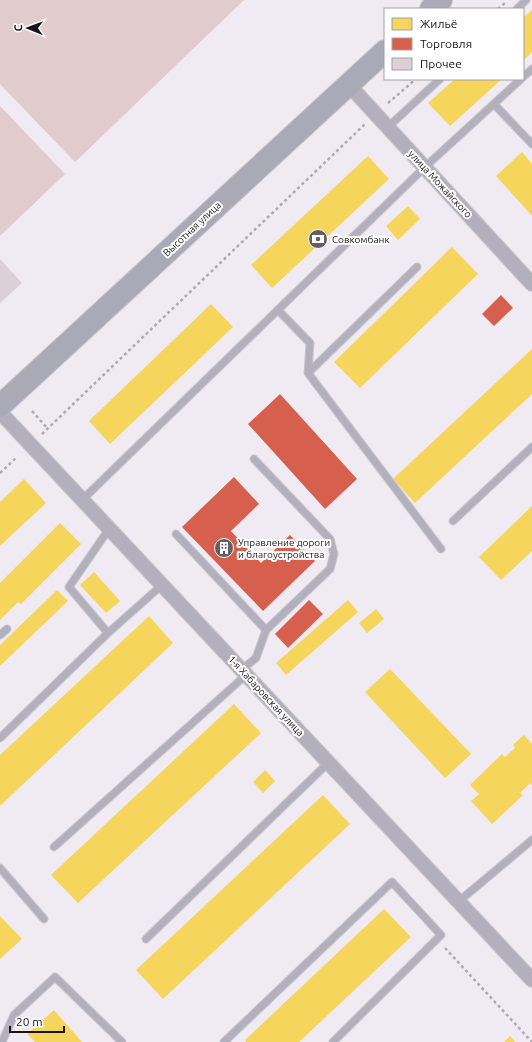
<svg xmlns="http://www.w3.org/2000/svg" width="532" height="1042" font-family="Ubuntu,sans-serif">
  <rect width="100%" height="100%" fill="#f0eaf2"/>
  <path fill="#e1cbcc" d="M 0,0 L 244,0 L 75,162 L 0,84 Z
    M 0,106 L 65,174 L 0,236 Z"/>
  <path fill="#f6d55c" d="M 532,10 L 532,52 L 523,61 L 523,18 Z
    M 455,79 L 502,79 L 450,126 L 428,103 Z
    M 522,152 L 532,164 L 532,216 L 496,176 Z
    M 368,156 L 389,179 L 272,288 L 251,265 Z
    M 408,206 L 420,219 L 398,240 L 386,226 Z
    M 452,247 L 478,274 L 360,388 L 334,362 Z
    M 211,304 L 233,327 L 110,444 L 89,421 Z
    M 532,349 L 532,394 L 415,503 L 393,479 Z
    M 24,479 L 46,503 L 0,546 L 0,502 Z
    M 532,506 L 532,551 L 501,580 L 479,557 Z
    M 60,523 L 81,544 L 21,604 L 18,602 L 0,620 L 0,583 Z
    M 94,572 L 120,601 L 106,613 L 80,585 Z
    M 57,590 L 68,601 L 0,666 L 0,645 Z
    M 348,600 L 358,612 L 286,675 L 276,663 Z
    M 376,609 L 384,619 L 367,633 L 359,623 Z
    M 149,616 L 173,643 L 0,806 L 0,755 Z
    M 390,669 L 471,754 L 445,778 L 365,692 Z
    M 234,704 L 261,733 L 78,903 L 51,875 Z
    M 524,735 L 532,744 L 532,786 L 530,783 L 520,793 L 523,795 L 492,824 L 471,801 L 479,794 L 470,785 L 502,754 L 505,757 L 515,748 L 513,745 Z
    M 265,770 L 275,781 L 263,793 L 253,782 Z
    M 323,795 L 350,824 L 163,999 L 136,970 Z
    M 384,909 L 411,937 L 299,1042 L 246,1042 L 245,1040 Z
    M 0,916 L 22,939 L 0,959 Z
    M 54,1010 L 82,1042 L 35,1042 L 27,1034 Z
    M 510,1036 L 515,1042 L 504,1042 Z"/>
  <path fill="#d6604d" d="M 501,295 L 513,308 L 494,326 L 482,314 Z
    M 280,394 L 357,479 L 325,509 L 248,424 Z
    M 234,477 L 259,504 L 231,531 L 261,563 L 290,535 L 315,561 L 263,611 L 182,527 Z
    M 309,600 L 323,614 L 288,648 L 275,634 Z"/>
  <path fill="#dcd0d8" d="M 0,259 L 22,283 L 0,303 Z"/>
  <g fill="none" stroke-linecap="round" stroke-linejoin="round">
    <defs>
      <path id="lane" d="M 517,9 L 526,0
        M 523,77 L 532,69
        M 494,104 L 532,144
        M 388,127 L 440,79
        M 278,310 L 310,343 L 308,373 L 441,549
        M 308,373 L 417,267
        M 82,500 L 425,167 L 521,79
        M 453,521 L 532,447
        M 176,534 L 266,630
        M 108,633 L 69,587 L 109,529
        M 0,635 L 7,629
        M 241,670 L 256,658 L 266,630 L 330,569 L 334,554 L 330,539 L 254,459
        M 0,738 L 108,633 L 162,585
        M 54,847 L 246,675
        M 0,868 L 44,919
        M 458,902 L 532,840
        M 146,939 L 328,763
        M 2,1042 L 14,1015 L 55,977 L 122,1042
        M 224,1042 L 392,882 L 441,935 L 333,1042"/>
      <path id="street" d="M 348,84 L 532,284
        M 0,412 L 532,980"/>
      <path id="primary" d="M 431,9 L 441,0
        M 0,406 L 385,51"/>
    </defs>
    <use href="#lane" stroke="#ccc8ce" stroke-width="9"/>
    <use href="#street" stroke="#ccc8ce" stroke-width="16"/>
    <use href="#primary" stroke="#ccc8ce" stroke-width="24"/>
    <path stroke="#aba9b2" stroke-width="2.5" stroke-dasharray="3 3" stroke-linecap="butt" d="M 498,9 L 505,3
      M 388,103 L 416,79
      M 32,411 L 48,429
      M 42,434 L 365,124
      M 0,473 L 17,457
      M 445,948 L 532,1042"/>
    <use href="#lane" stroke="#b1b0bc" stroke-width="7"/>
    <use href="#street" stroke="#b1b0bc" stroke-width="14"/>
    <use href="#primary" stroke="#aaa9b6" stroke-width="22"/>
  </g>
  <defs>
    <symbol id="bank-disc" viewBox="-11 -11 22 22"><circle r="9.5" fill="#635e64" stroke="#fff"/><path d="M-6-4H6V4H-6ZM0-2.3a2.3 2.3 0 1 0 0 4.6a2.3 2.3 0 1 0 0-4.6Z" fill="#fff"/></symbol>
    <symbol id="building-disc" viewBox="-11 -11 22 22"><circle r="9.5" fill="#635e64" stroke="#fff"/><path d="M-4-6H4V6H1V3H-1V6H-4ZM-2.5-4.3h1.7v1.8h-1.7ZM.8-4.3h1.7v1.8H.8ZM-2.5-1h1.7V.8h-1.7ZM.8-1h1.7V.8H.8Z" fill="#fff"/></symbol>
  </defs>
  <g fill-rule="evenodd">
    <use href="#bank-disc" x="307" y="228" width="22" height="22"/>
    <use href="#building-disc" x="213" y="537" width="22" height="22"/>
  </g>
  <g text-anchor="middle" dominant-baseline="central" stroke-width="4" stroke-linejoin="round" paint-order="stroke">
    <g font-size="10" fill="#171318" stroke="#fff">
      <text transform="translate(440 184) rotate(47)">улица Можайского</text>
      <text transform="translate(192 229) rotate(-43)">Высотная улица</text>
      <text transform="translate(266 696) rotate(47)">1-я Хабаровская улица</text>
    </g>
    <g font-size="10" fill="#171318" stroke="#fff" text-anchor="start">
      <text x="332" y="239">Совкомбанк</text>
      <text x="238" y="542">Управление дороги<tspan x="238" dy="12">и благоустройства</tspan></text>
    </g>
  </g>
  <rect x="384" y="8" width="140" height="72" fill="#ffffff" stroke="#a2a1a3"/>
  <rect x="392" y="18" width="20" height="12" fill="#f6d55c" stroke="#a2a1a3"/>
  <text x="420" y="28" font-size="12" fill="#171318">Жильё</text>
  <rect x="392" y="38" width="20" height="12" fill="#d6604d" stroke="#a2a1a3"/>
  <text x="420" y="48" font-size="12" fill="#171318">Торговля</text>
  <rect x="392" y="58" width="20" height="12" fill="#dcd0d8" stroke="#a2a1a3"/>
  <text x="420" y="68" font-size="12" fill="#171318">Прочее</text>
  <g transform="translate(28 28) rotate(271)" stroke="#ffffff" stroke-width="3" paint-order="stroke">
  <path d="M0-3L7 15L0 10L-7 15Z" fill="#171318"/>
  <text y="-6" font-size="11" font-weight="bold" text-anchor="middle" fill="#171318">С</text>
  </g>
  <path d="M10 1026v6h54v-6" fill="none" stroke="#171318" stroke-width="2"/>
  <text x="16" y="1026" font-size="12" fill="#171318" stroke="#ffffff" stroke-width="3" paint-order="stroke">20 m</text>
</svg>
